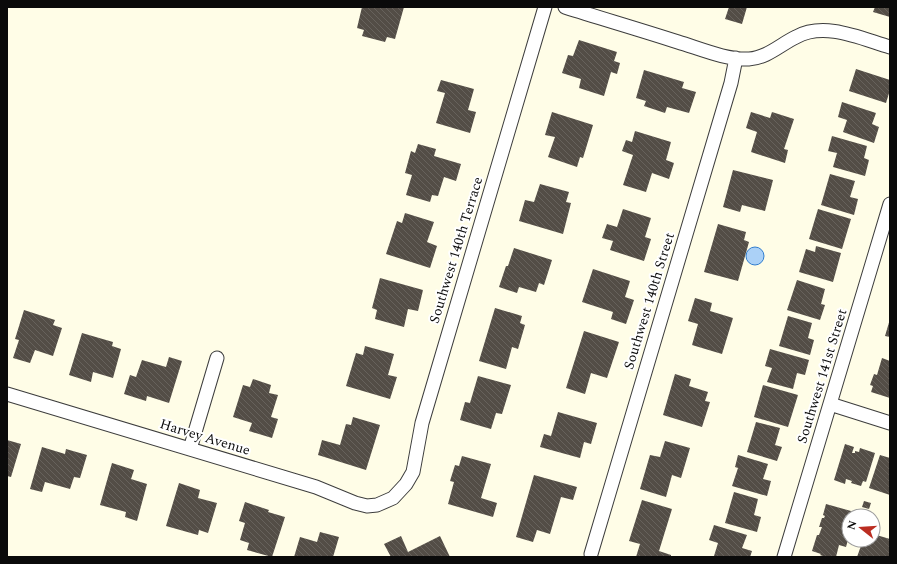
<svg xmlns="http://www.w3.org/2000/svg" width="897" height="564" font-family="Spectral,serif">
  <defs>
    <pattern id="building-back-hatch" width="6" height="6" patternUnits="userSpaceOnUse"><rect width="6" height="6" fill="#534d46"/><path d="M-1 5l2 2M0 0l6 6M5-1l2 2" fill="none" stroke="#67625c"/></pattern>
  </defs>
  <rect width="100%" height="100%" fill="#fffde7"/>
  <path fill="#abd1f7" stroke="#317dcf" d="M746 256a9 9 0 1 1 18 0a9 9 0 1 1-18 0Z"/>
  <path fill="url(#building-back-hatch)" d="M 362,7 L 404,7 L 395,39 L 387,37 L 385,42 L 362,36 L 364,30 L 357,28 Z
    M 729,7 L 747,7 L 742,24 L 725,19 Z
    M 875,7 L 890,7 L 890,17 L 873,12 Z
    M 579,40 L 617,52 L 614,61 L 620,63 L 617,74 L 611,72 L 604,96 L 579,88 L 581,79 L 562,73 L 568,55 L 573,56 Z
    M 856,69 L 890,80 L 890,90 L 886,103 L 849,91 Z
    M 644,70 L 684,82 L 682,88 L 696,92 L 689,113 L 667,107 L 665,113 L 644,106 L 646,101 L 636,98 Z
    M 441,80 L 474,89 L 468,110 L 476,112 L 470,133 L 436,123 L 445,93 L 437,91 Z
    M 842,102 L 876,113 L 872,124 L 879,127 L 874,143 L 843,132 L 847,120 L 838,117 Z
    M 552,112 L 593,125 L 583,158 L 580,157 L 577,167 L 548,157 L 555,137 L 545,135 Z
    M 751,112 L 770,118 L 772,112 L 794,119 L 784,149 L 788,150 L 785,163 L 751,152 L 757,132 L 746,128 Z
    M 635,131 L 671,142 L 666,160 L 674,163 L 669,179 L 652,173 L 646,192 L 623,185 L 633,155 L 622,151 L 626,140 L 632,142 Z
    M 832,136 L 867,146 L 864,158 L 869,160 L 865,176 L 833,167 L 837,153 L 828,151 Z
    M 418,144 L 436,149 L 434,156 L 461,164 L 456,181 L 444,177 L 438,196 L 432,195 L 430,202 L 406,195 L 412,175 L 405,173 L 411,151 L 415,153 Z
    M 733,170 L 773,180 L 765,211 L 742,205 L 740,212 L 723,207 Z
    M 830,174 L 855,181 L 850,197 L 858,199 L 854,215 L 821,205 Z
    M 540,184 L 569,192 L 566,202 L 571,203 L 563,234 L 519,221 L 525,200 L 534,202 Z
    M 623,209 L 651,218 L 645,237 L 651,239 L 644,261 L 610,250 L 613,241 L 602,238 L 607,224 L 617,227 Z
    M 818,209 L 851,219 L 842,249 L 809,239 Z
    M 405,213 L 434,222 L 427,242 L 437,246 L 430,268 L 386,254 L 397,221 L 402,223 Z
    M 718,224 L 746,232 L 744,240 L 749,242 L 738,281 L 704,272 Z
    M 816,246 L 841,253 L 833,282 L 799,272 L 806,249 L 815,252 Z
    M 514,248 L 552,260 L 544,285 L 539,283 L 536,292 L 519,287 L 517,293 L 499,287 L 506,266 L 508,266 Z
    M 593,269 L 630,281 L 625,297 L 634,300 L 626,324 L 611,319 L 613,312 L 582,302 Z
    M 380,278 L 423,290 L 418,311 L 408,309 L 404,327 L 375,319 L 377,310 L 372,308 Z
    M 797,280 L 825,289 L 821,304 L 825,305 L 820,320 L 787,310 Z
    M 695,298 L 712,303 L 710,311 L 733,318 L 722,354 L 692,345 L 698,324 L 688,321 Z
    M 495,308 L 522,316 L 520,323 L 525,325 L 518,349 L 512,347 L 506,369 L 479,361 Z
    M 24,310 L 55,320 L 53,325 L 62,328 L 53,356 L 35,350 L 30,363 L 13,358 L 19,340 L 15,339 Z
    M 788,316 L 812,323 L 808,338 L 814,340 L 810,355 L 779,346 Z
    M 890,319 L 890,337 L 885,336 Z
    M 584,331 L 619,342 L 607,378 L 591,373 L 585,394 L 566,388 Z
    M 82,333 L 113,342 L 112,346 L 121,349 L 113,378 L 93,372 L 91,382 L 69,375 Z
    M 365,346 L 394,354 L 388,375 L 397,377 L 390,399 L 346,386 L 356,353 L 363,355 Z
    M 770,349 L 809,360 L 805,375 L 797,373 L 793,389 L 767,382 L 772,368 L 765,366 Z
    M 169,357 L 182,361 L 169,403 L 147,396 L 146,401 L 124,394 L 130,375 L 136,377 L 142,360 L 166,367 Z
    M 882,358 L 890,361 L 890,398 L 871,392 L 873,386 L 870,385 L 874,374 L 877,375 Z
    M 675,374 L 691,379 L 689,386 L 708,392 L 705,401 L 710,402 L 702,427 L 663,415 Z
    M 478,376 L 511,385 L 502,414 L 496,413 L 491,429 L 460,420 L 465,402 L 470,403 Z
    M 253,379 L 271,385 L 269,393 L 278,395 L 271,417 L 278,419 L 272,438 L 249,431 L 252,423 L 233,417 L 243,385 L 250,387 Z
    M 763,385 L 798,395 L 788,427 L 754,417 Z
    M 558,412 L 597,423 L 591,444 L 584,442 L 580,458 L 540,447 L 544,434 L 551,436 Z
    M 353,417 L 380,425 L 366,470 L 318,455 L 322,440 L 340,445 L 346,424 L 351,425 Z
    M 756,422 L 780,428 L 775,445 L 782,447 L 777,461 L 747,452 Z
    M 7,440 L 21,444 L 11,477 L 7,476 Z
    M 665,441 L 690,448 L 681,478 L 672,475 L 666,497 L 640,489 L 650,455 L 660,457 Z
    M 845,444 L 854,447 L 852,453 L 855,453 L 855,451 L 859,452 L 860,448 L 875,453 L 866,482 L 863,481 L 861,486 L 851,483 L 852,481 L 846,479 L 845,484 L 834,480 Z
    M 42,447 L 65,454 L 66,449 L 87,455 L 80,478 L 74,477 L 70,489 L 45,482 L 42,492 L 30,489 Z
    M 738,455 L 768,464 L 763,479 L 771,481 L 767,496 L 732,486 L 738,468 L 735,467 Z
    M 880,455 L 890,458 L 890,495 L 869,488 Z
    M 462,456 L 491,464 L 481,498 L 497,503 L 493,517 L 448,504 L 454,482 L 450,481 L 455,465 L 459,466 Z
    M 112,463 L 134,470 L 131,479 L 147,484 L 137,521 L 125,517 L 126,512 L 100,505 Z
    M 534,475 L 577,487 L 573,500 L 561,497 L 550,534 L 537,530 L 533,542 L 516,537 Z
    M 179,483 L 200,490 L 198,498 L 217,503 L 208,533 L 199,530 L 198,535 L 166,526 Z
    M 734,492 L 758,499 L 754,515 L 761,517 L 757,532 L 725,523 Z
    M 642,500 L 672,509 L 659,551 L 671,555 L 671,557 L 636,557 L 640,544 L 629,541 Z
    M 864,501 L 871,503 L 869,509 L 862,507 Z
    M 245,502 L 269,510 L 268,512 L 285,517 L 272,557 L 247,550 L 249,543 L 240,540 L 245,523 L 239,521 Z
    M 826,504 L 851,511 L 846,528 L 845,528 L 843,535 L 849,536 L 846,547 L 839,545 L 836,557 L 826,557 L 820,555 L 821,554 L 812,551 L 817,535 L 819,535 L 822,527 L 819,527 L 822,518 L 824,518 L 825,516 L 823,515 Z
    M 714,525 L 747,535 L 742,548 L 752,551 L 750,557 L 718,557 L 714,556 L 718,543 L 709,540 Z
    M 320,532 L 339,537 L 333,557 L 294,557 L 300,537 L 317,542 Z
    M 873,534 L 890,539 L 890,557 L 857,557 L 863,540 L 873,540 Z
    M 401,536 L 408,552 L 440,536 L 450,557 L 391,557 L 384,544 Z"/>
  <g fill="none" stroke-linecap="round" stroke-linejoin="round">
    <defs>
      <path id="minor" d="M 565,7 C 603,19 641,30 678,42 C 701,49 726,60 749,59 C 767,58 781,44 796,37 C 825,21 862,39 890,47
        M 7,394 L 316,487 L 355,503 L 367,506 L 377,505 L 393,498 L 406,484 L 413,472 L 422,423 L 545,7
        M 830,404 L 890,423
        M 190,449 L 217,358
        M 591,554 L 731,83 L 736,58
        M 784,557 L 890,204"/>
    </defs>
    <use href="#minor" stroke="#3d3d3d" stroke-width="15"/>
    <use href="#minor" stroke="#fff" stroke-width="13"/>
  </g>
  <g text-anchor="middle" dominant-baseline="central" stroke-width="4" stroke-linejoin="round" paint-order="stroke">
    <g font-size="14" fill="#0a0a0a" stroke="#fff">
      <text transform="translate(456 250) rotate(-73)">Southwest 140th Terrace</text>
      <text transform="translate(649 301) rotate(-73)">Southwest 140th Street</text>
      <text transform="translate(822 376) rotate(-73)">Southwest 141st Street</text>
      <text transform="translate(205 437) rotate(17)">Harvey Avenue</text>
    </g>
  </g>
  <rect width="897" height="564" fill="none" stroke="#0a0a0a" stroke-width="16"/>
  <g transform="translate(861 528) rotate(287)"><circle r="19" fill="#ffffff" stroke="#9d9d9d"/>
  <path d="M0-3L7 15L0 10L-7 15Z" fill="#bb2d21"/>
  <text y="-6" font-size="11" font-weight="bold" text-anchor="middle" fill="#0a0a0a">N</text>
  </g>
</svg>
